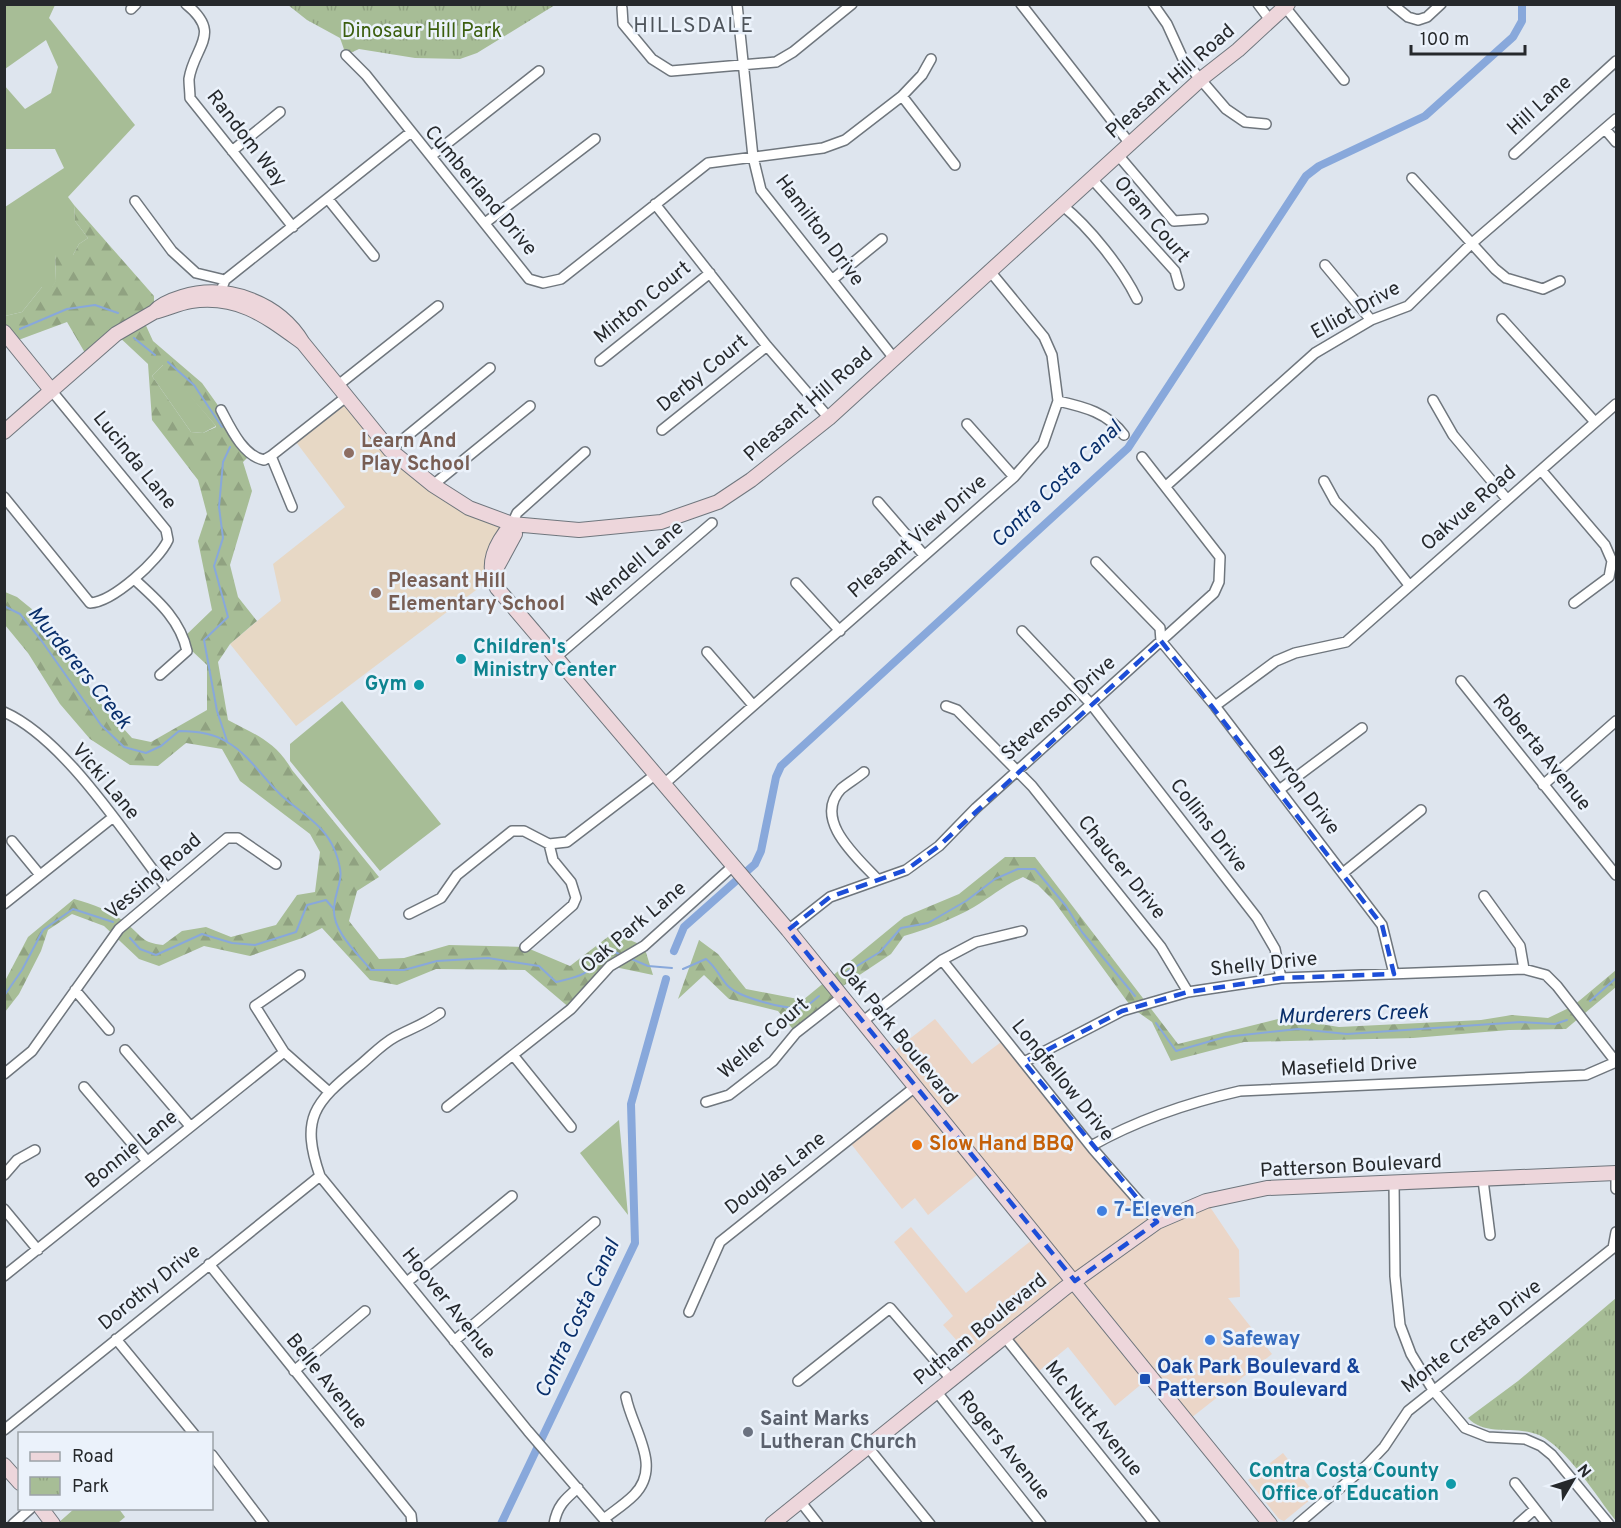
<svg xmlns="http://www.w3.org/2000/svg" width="1621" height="1528" font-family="Overpass,sans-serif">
  <defs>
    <pattern id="forest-firs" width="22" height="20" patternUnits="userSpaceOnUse" patternTransform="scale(1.5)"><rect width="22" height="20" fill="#a7bd96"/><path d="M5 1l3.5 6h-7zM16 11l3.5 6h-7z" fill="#90a281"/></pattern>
    <pattern id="park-tufts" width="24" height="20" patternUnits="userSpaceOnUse" patternTransform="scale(1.5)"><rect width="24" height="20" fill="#a7bd96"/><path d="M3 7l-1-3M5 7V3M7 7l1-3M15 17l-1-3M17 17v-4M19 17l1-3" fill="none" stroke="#90a281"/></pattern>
  </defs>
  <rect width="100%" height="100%" fill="#dee5ee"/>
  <path fill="#ebd6c8" d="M 935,1019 L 972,1064 L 1005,1039 L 1157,1222 L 1206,1201 L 1239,1250 L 1240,1297 L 1228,1298 L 1272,1354 L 1186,1422 L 1150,1377 L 1115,1406 L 1068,1347 L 1034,1375 L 1004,1337 L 974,1360 L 943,1325 L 953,1316 L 894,1242 L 911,1227 L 966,1293 L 1037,1236 L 983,1170 L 928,1215 L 915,1198 L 902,1209 L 848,1140 L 915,1087 L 889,1055 Z
    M 1283,1453 L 1316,1495 L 1284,1521 L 1279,1519 L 1248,1480 Z"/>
  <path fill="#e7d8c5" d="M 347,400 L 433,485 L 512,524 L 492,578 L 296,726 L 230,644 L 281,601 L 273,564 L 345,507 L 293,438 Z"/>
  <path fill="#a7bd96" d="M 4,5 L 55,5 L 49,18 L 135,125 L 68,197 L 74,205 L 75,221 L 88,238 L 79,244 L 73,255 L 55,255 L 56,281 L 52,288 L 42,287 L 22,312 L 5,316 L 5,207 L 64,168 L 55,149 L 5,149 L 4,85 L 25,109 L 51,93 L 58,67 L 46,40 L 5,69 Z
    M 164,364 L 216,426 L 203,433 L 191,432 L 152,376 Z
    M 342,701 L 441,824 L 380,871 L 290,761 L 290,744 Z
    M 619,1120 L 628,1215 L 580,1153 Z
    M 74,1509 L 119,1509 L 125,1517 L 118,1523 L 57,1524 Z"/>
  <path fill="url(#forest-firs)" fill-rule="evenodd" d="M 74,205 L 154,296 L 154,312 L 143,319 L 153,341 L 202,383 L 252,453 L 243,462 L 252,491 L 230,565 L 238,597 L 257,621 L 230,644 L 218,662 L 228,720 C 256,735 275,741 292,770 L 379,877 L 357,891 L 349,921 L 379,959 L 404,958 L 449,945 L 525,947 L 570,966 L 613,933 L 644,946 L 653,975 L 610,966 L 571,1009 L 525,970 L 436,969 L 397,985 L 370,980 L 322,928 L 302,938 L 250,956 L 204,946 L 159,966 L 139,959 L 104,926 L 72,914 L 48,930 L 41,951 L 19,994 L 5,1012 L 5,981 L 28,937 L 74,899 C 93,904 112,911 127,924 C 142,936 142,943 163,945 L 182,931 L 206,927 L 231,937 L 276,925 L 297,895 L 315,892 L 320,852 L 310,834 L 240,781 L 222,749 L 186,743 L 158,766 L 130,765 L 90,739 L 60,704 L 28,653 L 5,625 L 5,592 L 17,597 L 55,628 L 95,697 L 132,738 L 151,742 L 207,710 L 207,665 L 191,650 L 184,637 L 212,610 L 198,541 L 207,514 L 198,480 L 152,420 L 148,364 L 116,334 L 88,358 L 67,322 L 13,342 L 5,332 L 5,316 L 22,312 L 42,287 L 52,287 L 56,280 L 55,254 L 73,255 L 79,244 L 88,238 L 75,221 ZM 163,365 L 216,426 L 216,427 L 203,433 L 191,432 L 152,376 Z
    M 1005,857 L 1035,857 L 1178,1044 L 1282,1018 L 1339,1027 L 1481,1020 L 1512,1015 L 1548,1018 L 1573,1006 L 1616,970 L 1616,987 L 1566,1029 L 1509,1030 L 1413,1038 L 1244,1042 L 1171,1061 L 1152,1022 L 1132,1008 L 1053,900 L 1038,885 L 1023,877 C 1005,885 991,897 974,907 C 953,919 928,929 904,936 L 891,954 L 837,990 L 842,997 L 796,1033 L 778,1011 L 729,999 L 704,975 L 678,999 L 699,940 L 718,954 L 746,989 L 803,1000 L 904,917 L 959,894 Z"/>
  <path fill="url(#park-tufts)" d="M 288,5 L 555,5 L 477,53 L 460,59 L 415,58 L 359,49 L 346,55 L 340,38 L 307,20 Z
    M 1616,1298 L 1616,1521 C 1596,1496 1567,1448 1539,1435 C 1516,1425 1486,1437 1468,1418 L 1518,1381 Z"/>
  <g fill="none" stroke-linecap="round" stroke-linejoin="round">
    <path stroke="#88a8db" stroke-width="2" d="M 20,329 L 67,309 L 95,305 L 118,313
      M 134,338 L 155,355
      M 168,362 L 194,385 L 222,427
      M 4,606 L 20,614 L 41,640 L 101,725 L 124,747 L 146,753 L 161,746 L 179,731 C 195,731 213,733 227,742 C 250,755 263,779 282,796 C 302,814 325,825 335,851 C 347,882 336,882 334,908 C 332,931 358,954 371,970 L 404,970 L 437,961 L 488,958 L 539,966 L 556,982 C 576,977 591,976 599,954 L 611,950 L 623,956
      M 227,741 L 217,711 L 204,640 L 228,617 L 214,566 L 223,538 L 219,507 L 223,462 L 230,447
      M 130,938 L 140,949 L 156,955 L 202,934 L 232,943 L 255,945 L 296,932 L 307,905 L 326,900 L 333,908
      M 629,958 L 648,966 L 672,968
      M 683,969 L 706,959 C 716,967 719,976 727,985 C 737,997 788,1011 803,1007 C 809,1006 814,1000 819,996
      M 847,972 L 880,952 L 901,928 L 928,923 L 966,901 L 995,879 L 1018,869 L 1035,869 L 1066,906 L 1082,932 L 1135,996
      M 4,996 L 22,970 L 43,930 L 73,909 L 113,922
      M 1590,1001 L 1616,978
      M 1156,1023 L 1176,1051 L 1225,1037 L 1298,1029 L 1347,1034 L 1521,1022 L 1555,1024 L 1567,1020"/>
    <path stroke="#88a8db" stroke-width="8" d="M 674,951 L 684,927 L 755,864 L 761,851 L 776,777 L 781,766 L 1128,448 L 1306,176 L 1319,166 L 1425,116 L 1513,37 L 1522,21 L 1522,4
      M 501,1524 L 635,1243 L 631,1104 L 666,979"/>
    <defs>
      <path id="street" d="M 186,4 C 223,34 194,46 189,79 C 189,85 190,92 190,98 L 293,227
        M 737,4 L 753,157 L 761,190 L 893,357
        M 1021,4 L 1131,145
        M 1153,4 L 1167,24 L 1183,59 L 1226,109 L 1245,122 L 1266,124
        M 1258,4 L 1270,20
        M 1392,4 L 1408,17 L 1418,20 L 1427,17 L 1441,4
        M 1285,7 L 1344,80
        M 622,8 L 623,24 L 652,59 L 671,71 L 776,62 L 793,52 L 852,4
        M 131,9 L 136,4
        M 346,55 L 366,75 L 529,279 L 543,283 L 561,279 L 708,163 L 823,148 L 845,140 L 902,96 L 922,75 L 931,59
        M 902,96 L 955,165
        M 1605,129 L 1616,142
        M 232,151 L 280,112
        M 1514,154 L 1616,61
        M 1118,155 L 1174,221 L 1203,219
        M 431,156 L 539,71
        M 1412,178 L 1495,269 L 1506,278 L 1543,289 L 1560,281
        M 1092,179 L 1175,271 L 1179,285
        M 328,199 L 374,256
        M 135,201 L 172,251 L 196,273 L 225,280
        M 655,204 L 767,346 L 829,418
        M 1063,206 C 1089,227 1122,268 1137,299
        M 485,223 L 595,139
        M 1325,265 L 1371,320
        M 833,279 L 882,239
        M 219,296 L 225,280 L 411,132
        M 1502,319 L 1595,422
        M 600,361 L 710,273
        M 337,386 L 438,306
        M 1433,400 L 1453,435 L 1506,498
        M 1058,401 C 1085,407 1108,413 1124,435
        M 221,410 C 230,427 243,456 264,460 L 271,456 L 292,507
        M 967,424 L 1014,477
        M 662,430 L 767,346
        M 390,450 L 490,368
        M 271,456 L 346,397
        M 1541,470 L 1605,545 L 1612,561 L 1609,577 L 1574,603
        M 1324,481 L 1335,501 L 1377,544 L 1409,585
        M 433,485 L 530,406
        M 1166,486 L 1315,353 L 1371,320 L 1408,306 L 1471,244 L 1616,119
        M 4,497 L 90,603 C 113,602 159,560 168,540 L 166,530 L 51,390
        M 878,502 L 923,554
        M 512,524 L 517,513 L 585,452
        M 1096,562 L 1160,628 L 1161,641 L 1215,706 L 1382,925 L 1394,974
        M 134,579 C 157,600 180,619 187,651 L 160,675
        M 796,583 L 840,631
        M 1022,631 L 1091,704 L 1257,918 L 1275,949 L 1281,978
        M 707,652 L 752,704
        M 556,657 L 712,523
        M 1461,681 L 1616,875
        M 946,706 L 957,710 L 1032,786 L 1161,947 L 1188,992
        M 1215,706 L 1276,661 L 1295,653 L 1346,642 L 1616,404
        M 4,712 C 65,739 125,835 166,887
        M 864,772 C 857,778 848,783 841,789 C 812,820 858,858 878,880
        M 664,784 L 1014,477 L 1043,444 L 1058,401 L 1052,355 L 1044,337 L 989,270
        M 1543,785 L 1616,721
        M 1279,790 L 1362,728
        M 12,841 L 40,875
        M 1343,873 L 1421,810
        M 1484,896 L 1520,946 L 1524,969
        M 4,904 L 112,818
        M 409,914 L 441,898 L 457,875 L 512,831 L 524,831 L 549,844 L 567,842 L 656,774
        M 788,930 L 830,897 L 906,870 L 939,846 L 976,808 L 1214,593 L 1219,582 L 1220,557 L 1142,457
        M 525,947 L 573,905 L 576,898 L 571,882 L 553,860 L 549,844
        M 942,960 L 1093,1149 L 1157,1222
        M 300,975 L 255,1006 L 284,1052 L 328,1091
        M 75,990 L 109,1030
        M 440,1013 C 425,1024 410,1029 395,1037 C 382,1044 370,1057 359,1066 C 314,1103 300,1118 320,1176 L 528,1431 L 608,1524
        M 862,1022 L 942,960 L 976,942 L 1022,931
        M 125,1050 L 190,1126
        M 513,1055 L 571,1127
        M 1024,1062 L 1122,1011 L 1188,992 L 1281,978 L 1524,969 L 1546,975 L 1557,986 L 1616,1062
        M 4,1074 L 32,1051 L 119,929 L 227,838 L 238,838 L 276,864
        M 84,1087 L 147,1161
        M 706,1102 L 729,1095 L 773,1061 L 796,1033 L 842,997
        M 447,1107 L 571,1009 L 610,966 L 644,946 L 733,866
        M 1091,1146 C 1139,1119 1187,1103 1240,1091 L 1586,1075 L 1616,1062
        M 1616,1173 L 1616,1189
        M 4,1175 L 17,1160 L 35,1150
        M 1483,1180 L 1490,1235
        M 1394,1182 L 1395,1276 L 1400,1325 L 1411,1354 L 1433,1390 L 1465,1428 L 1488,1437 L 1525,1439 L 1541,1446 L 1552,1455 L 1609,1524
        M 4,1209 L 38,1250
        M 209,1264 L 411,1515 L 412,1524
        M 4,1276 L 284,1052
        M 407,1282 L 512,1196
        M 689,1312 L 720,1242 L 915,1087
        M 1004,1336 L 1155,1524
        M 116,1339 L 194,1434
        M 454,1341 L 595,1222
        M 294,1371 L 365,1311
        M 798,1381 L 890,1308 L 951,1379
        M 936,1391 L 1041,1524
        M 4,1430 L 320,1176
        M 867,1446 L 930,1524
        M 212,1455 L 264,1524
        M 1515,1483 L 1547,1524
        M 800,1501 L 818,1524
        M 604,1519 C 614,1511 625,1504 634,1495 C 663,1466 632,1429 626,1397
        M 13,1524 L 31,1508
        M 554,1524 C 557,1506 565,1499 578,1488
        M 1298,1524 L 1367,1465 L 1384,1447 L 1408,1411 L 1613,1248 L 1616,1232
        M 1518,1524 L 1535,1509"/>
      <path id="secondary" d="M 4,332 L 51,390
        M 303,343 L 390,450 L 433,485 L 469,508 L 512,524 L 579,530 L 661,522 L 718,502 L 751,480 L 829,418 L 1201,79 L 1238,50 L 1288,4
        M 4,432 L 116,334 L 154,312 C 161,304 172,300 182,297 C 227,283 279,303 303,343 C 267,317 239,294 191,301 C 178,303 167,309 154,312
        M 512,524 C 495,544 485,564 497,588 L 788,930 L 1270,1524
        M 496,569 L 515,534 L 512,524
        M 4,1465 L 20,1483
        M 41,1508 L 53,1524
        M 772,1524 L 1065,1288 L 1157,1222 L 1206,1201 L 1267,1188 L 1616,1173"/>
    </defs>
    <use href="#street" stroke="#6f767d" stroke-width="12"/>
    <use href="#secondary" stroke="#6f767d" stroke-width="16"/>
    <use href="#street" stroke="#fff" stroke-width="9"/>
    <use href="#secondary" stroke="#edd6db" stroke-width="14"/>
  </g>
  <path fill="none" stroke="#1d4ed8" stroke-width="4.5" stroke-dasharray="12 8" stroke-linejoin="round" d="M 1161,641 L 1382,925 L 1394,974 L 1281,978 L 1188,992 L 1122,1011 L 1024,1062 L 1157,1222 L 1075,1281 L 788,930 L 830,897 L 906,870 L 939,846 Z"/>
  <g fill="#8d6e63" stroke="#ebf2fb" stroke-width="2">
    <circle cx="349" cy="453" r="6"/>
    <circle cx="376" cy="593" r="6"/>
  </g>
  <g fill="#0f9aa8" stroke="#ebf2fb" stroke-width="2">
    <circle cx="461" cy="659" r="6"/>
    <circle cx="419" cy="685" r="6"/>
    <circle cx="1451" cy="1484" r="6"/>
  </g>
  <circle fill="#e8710a" stroke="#ebf2fb" stroke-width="2" cx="917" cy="1145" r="6"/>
  <g fill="#3f7fe0" stroke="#ebf2fb" stroke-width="2">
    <circle cx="1102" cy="1211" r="6"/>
    <circle cx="1210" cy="1340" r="6"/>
  </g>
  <rect fill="#1a4fb4" stroke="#ebf2fb" stroke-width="2" x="1139" y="1373" width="12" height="12" rx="3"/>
  <circle fill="#6b7280" stroke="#ebf2fb" stroke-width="2" cx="748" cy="1432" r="6"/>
  <g text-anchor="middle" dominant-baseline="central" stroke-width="5" stroke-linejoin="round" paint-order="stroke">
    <g font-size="20" fill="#3b5e0e" stroke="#ebf2fb">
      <text x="422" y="32">Dinosaur Hill Park</text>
    </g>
    <g font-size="20" fill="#26292c" stroke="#ebf2fb">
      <text transform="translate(1171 82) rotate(-41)">Pleasant Hill Road</text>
      <text transform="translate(1540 106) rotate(-42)">Hill Lane</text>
      <text transform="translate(246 139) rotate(52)">Random Way</text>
      <text transform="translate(480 191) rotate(50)">Cumberland Drive</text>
      <text transform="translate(1151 220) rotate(50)">Oram Court</text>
      <text transform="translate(819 231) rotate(53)">Hamilton Drive</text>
      <text transform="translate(643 303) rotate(-39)">Minton Court</text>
      <text transform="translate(1356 311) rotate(-29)">Elliot Drive</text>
      <text transform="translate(703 374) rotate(-39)">Derby Court</text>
      <text transform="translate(809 405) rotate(-41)">Pleasant Hill Road</text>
      <text transform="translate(134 461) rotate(51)">Lucinda Lane</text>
      <text transform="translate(1469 509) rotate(-41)">Oakvue Road</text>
      <text transform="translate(918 537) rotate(-41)">Pleasant View Drive</text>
      <text transform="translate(636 565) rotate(-41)">Wendell Lane</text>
      <text transform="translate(1059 709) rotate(-42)">Stevenson Drive</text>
      <text transform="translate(1541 753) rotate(51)">Roberta Avenue</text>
      <text transform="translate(105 782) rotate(50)">Vicki Lane</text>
      <text transform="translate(1303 791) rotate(53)">Byron Drive</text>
      <text transform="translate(1208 826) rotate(52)">Collins Drive</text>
      <text transform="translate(1121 868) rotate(51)">Chaucer Drive</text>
      <text transform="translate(154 877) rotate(-41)">Vessing Road</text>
      <text transform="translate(634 928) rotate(-40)">Oak Park Lane</text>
      <text transform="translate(1264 965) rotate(-6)">Shelly Drive</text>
      <text transform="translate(897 1034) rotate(51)">Oak Park Boulevard</text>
      <text transform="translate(764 1039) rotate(-41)">Weller Court</text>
      <text transform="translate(1349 1067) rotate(-3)">Masefield Drive</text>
      <text transform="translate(1062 1081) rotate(51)">Longfellow Drive</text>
      <text transform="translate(132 1150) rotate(-39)">Bonnie Lane</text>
      <text transform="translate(1351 1167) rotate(-3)">Patterson Boulevard</text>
      <text transform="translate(776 1174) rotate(-38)">Douglas Lane</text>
      <text transform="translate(150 1288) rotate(-39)">Dorothy Drive</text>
      <text transform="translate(448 1304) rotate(51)">Hoover Avenue</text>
      <text transform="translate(981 1330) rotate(-39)">Putnam Boulevard</text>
      <text transform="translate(1472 1337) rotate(-38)">Monte Cresta Drive</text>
      <text transform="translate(326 1382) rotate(51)">Belle Avenue</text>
      <text transform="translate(1093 1419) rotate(51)">Mc Nutt Avenue</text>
      <text transform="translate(1003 1446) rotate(51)">Rogers Avenue</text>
    </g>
    <g font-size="20" font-weight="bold" fill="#785e54" stroke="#ebf2fb" text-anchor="start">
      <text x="361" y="442">Learn And<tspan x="361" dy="23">Play School</tspan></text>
      <text x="388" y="582">Pleasant Hill<tspan x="388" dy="23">Elementary School</tspan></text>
    </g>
    <g font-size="20" font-weight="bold" fill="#0d838f" stroke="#ebf2fb" text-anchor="end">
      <text x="473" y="648" text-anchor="start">Children's<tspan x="473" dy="23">Ministry Center</tspan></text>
      <text x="407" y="685">Gym</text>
      <text x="1439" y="1472">Contra Costa County<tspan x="1439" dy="23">Office of Education</tspan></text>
    </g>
    <g font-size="20" font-weight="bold" fill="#c56008" stroke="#ebf2fb" text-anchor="start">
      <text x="929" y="1145">Slow Hand BBQ</text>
    </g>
    <g font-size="20" font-weight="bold" fill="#366cbe" stroke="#ebf2fb" text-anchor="start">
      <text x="1114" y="1211">7-Eleven</text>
      <text x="1222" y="1340">Safeway</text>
    </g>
    <g font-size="20" font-weight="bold" fill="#164399" stroke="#ebf2fb" text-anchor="start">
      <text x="1157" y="1368">Oak Park Boulevard &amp;<tspan x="1157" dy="23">Patterson Boulevard</tspan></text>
    </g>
    <g font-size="20" font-weight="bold" fill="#5b616d" stroke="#ebf2fb" text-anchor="start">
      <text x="760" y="1420">Saint Marks<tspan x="760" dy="23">Lutheran Church</tspan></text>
    </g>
    <g font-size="21" letter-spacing="1.5" fill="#4e545b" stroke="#ebf2fb">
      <text x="694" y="26">HILLSDALE</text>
    </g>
    <g font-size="21" font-style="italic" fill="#092f6b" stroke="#ebf2fb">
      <text transform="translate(1057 485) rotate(-44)">Contra Costa Canal</text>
      <text transform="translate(79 668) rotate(51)">Murderers Creek</text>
      <text transform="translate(1353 1015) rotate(-2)">Murderers Creek</text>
      <text transform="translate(578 1319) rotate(-65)">Contra Costa Canal</text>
    </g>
  </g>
  <rect width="1621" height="1528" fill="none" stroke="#26292c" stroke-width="12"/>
  <rect x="18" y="1432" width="195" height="78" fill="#ebf2fb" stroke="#9ca2a8" stroke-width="1.5"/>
  <rect x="30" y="1452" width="30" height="9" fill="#edd6db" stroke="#9ca2a8" stroke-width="1.5"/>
  <text x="72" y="1462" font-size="18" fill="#26292c">Road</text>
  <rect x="30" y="1477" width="30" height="18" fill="url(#park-tufts)" stroke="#9ca2a8" stroke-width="1.5"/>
  <text x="72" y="1492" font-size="18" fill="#26292c">Park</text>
  <g transform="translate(1573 1480) rotate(51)" stroke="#ebf2fb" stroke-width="4.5" paint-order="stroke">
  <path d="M0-4.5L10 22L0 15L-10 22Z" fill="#26292c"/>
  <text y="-9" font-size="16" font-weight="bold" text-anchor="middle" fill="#26292c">N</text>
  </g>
  <path d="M1411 45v9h114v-9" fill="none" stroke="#26292c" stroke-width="3"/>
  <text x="1420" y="45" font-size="18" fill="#26292c" stroke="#ebf2fb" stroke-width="4.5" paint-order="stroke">100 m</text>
</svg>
